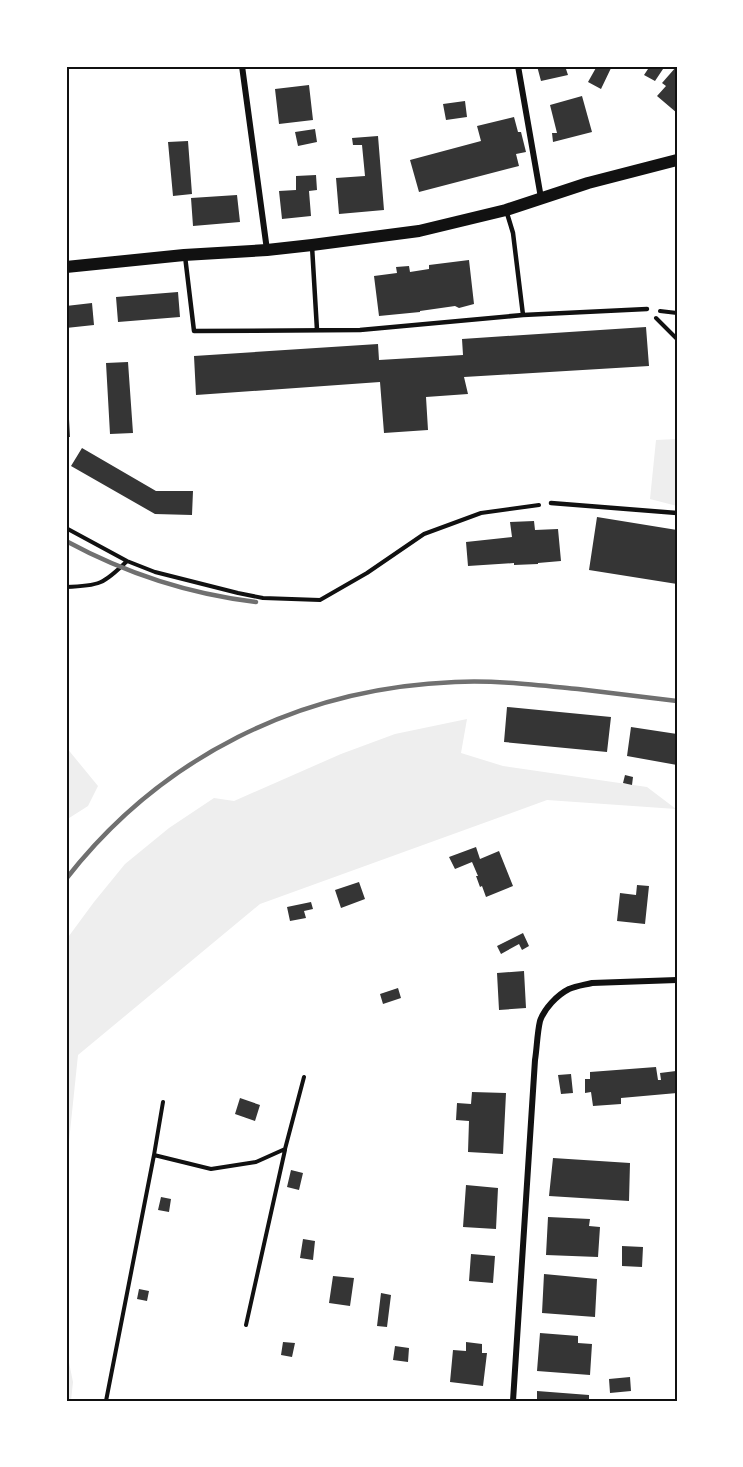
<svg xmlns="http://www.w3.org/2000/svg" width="743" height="1467" font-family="Montserrat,sans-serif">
  <rect width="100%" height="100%" fill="#fff"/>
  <path fill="#eee" d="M 677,439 L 677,506 L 650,499 L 656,440 Z
    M 467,719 L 461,753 L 503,766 L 647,787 L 676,809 L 547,800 L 260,904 L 78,1055 L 66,1170 L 66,940 L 94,902 L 125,864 L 169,828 L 214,798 L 234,801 L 341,754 L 395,734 Z
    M 66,747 L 98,786 L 88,806 L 66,820 Z
    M 66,1348 L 73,1382 L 71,1401 L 66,1401 Z"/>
  <path fill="#353535" d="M 537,66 L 565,66 L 568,75 L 541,81 Z
    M 597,66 L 612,66 L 601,89 L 588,82 Z
    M 650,66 L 665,66 L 655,81 L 644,75 Z
    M 676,67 L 677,68 L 677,113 L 657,96 L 666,86 L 662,83 Z
    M 309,85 L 313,120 L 279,124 L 275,89 Z
    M 582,96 L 592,132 L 553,142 L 552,133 L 557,133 L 550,105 Z
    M 465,101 L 467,117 L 446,120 L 443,104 Z
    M 514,117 L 518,132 L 521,132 L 526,152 L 516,154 L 519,166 L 419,192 L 410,160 L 481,141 L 477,126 Z
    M 315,129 L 317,142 L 298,146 L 295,132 Z
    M 378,136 L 384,210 L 339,214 L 336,178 L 365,176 L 362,145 L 353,145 L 352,138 Z
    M 188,141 L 192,194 L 173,196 L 168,142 Z
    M 316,175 L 317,190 L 309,191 L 311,216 L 282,219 L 279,191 L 296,190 L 296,176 Z
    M 237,195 L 240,222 L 193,226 L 191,198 Z
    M 469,260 L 474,304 L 459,308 L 455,306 L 420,311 L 420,312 L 379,316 L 374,276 L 397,273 L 396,267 L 409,266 L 410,272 L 429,269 L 429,265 Z
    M 178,292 L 180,317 L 118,322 L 116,297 Z
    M 92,303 L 94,325 L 66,328 L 66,306 Z
    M 646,327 L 649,366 L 464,377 L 468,394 L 426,397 L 428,430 L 384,433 L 380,382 L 196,395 L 194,356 L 378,344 L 379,360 L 463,355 L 462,339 Z
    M 128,362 L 133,433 L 110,434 L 106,363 Z
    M 66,401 L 68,401 L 70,437 L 66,437 Z
    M 82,448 L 156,491 L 193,491 L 192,515 L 155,514 L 71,466 Z
    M 597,517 L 677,530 L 677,584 L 589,570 Z
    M 534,521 L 535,530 L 558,529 L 561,561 L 538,563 L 538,564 L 514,565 L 514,563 L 468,566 L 466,542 L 512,537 L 510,522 Z
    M 507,707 L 611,717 L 607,752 L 504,742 Z
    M 631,727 L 677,734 L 677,765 L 627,756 Z
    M 625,775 L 633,777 L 632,785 L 623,783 Z
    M 476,847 L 480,859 L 499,851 L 513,886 L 486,897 L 482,886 L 480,887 L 476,876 L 478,876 L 472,862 L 455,869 L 449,857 Z
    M 359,882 L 365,899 L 341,908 L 335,890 Z
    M 637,885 L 649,886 L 645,924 L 617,921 L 620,893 L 636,895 Z
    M 311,902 L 313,909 L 304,911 L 306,918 L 290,921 L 287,907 Z
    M 523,933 L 529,946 L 522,950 L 519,944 L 501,954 L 497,946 Z
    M 524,971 L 526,1008 L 499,1010 L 497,973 Z
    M 398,988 L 401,998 L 383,1004 L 380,994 Z
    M 656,1067 L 658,1080 L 661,1080 L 660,1073 L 676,1071 L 677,1093 L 621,1098 L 621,1104 L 593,1106 L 591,1092 L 585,1093 L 585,1079 L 590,1079 L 590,1072 Z
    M 571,1074 L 573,1093 L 561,1094 L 558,1075 Z
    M 472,1092 L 506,1093 L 503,1154 L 468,1152 L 469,1121 L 456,1120 L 457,1103 L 471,1104 Z
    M 240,1098 L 260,1105 L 255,1121 L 235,1114 Z
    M 553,1158 L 630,1163 L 629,1201 L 549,1196 Z
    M 291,1170 L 303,1173 L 299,1190 L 287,1187 Z
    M 466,1185 L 498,1188 L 496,1229 L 463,1227 Z
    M 161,1197 L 171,1199 L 169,1212 L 158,1210 Z
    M 548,1217 L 590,1219 L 589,1226 L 600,1227 L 598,1257 L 546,1255 Z
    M 303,1239 L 315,1241 L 313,1260 L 300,1258 Z
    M 622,1246 L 643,1247 L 642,1267 L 622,1266 Z
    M 471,1254 L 495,1256 L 493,1283 L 469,1281 Z
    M 544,1274 L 597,1279 L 595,1317 L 542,1313 Z
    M 333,1276 L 354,1278 L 350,1306 L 329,1303 Z
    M 139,1289 L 149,1291 L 147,1301 L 137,1299 Z
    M 381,1293 L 391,1295 L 387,1327 L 377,1326 Z
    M 540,1333 L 578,1336 L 578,1343 L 592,1344 L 590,1375 L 537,1371 Z
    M 283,1342 L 295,1343 L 292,1357 L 281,1355 Z
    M 466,1342 L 482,1344 L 482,1353 L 487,1353 L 483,1386 L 450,1382 L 453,1350 L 466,1351 Z
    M 395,1346 L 409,1348 L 408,1362 L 393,1360 Z
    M 630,1377 L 631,1391 L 610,1393 L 609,1379 Z
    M 537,1391 L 589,1395 L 589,1401 L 537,1401 Z"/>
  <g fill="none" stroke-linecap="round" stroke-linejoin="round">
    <path stroke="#111" stroke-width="4" d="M 660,311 L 677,313
      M 656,318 L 677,339
      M 66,528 L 127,561 L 155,572 L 238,593 L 263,598 L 320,600 L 367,573 L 424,534 L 481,513 L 539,505
      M 66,587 C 99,586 104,584 127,561
      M 154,1155 L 163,1102
      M 246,1325 L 285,1150
      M 106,1401 L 154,1155 L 211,1169 L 256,1162 L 285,1149 L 304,1077"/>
    <path stroke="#111" stroke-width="4.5" d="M 506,210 L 513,233 L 523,315 L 647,309
      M 312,246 L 317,330
      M 185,256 L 194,331 L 360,330 L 523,315
      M 551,503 L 677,513"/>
    <path stroke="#111" stroke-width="6" d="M 242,66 L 267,250
      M 518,66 L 541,198
      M 513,1401 L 535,1060 C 537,1048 537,1034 540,1021 C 544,1009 557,995 569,989 C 576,986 584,985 592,983 L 677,980"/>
    <path stroke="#111" stroke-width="12" d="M 66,267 L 184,255 L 267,250 L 312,245 L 419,231 L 506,210 L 588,183 L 677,160"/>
    <path stroke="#707070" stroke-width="4.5" d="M 66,541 C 125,573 189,594 256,602
      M 66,879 C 161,757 300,688 455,682 C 496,680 537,685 578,689 C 611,693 644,697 677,701"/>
  </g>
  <rect width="743" height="1467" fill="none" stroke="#ffffff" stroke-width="135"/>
  <rect x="68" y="68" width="608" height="1332" fill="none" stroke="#111" stroke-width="2"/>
</svg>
